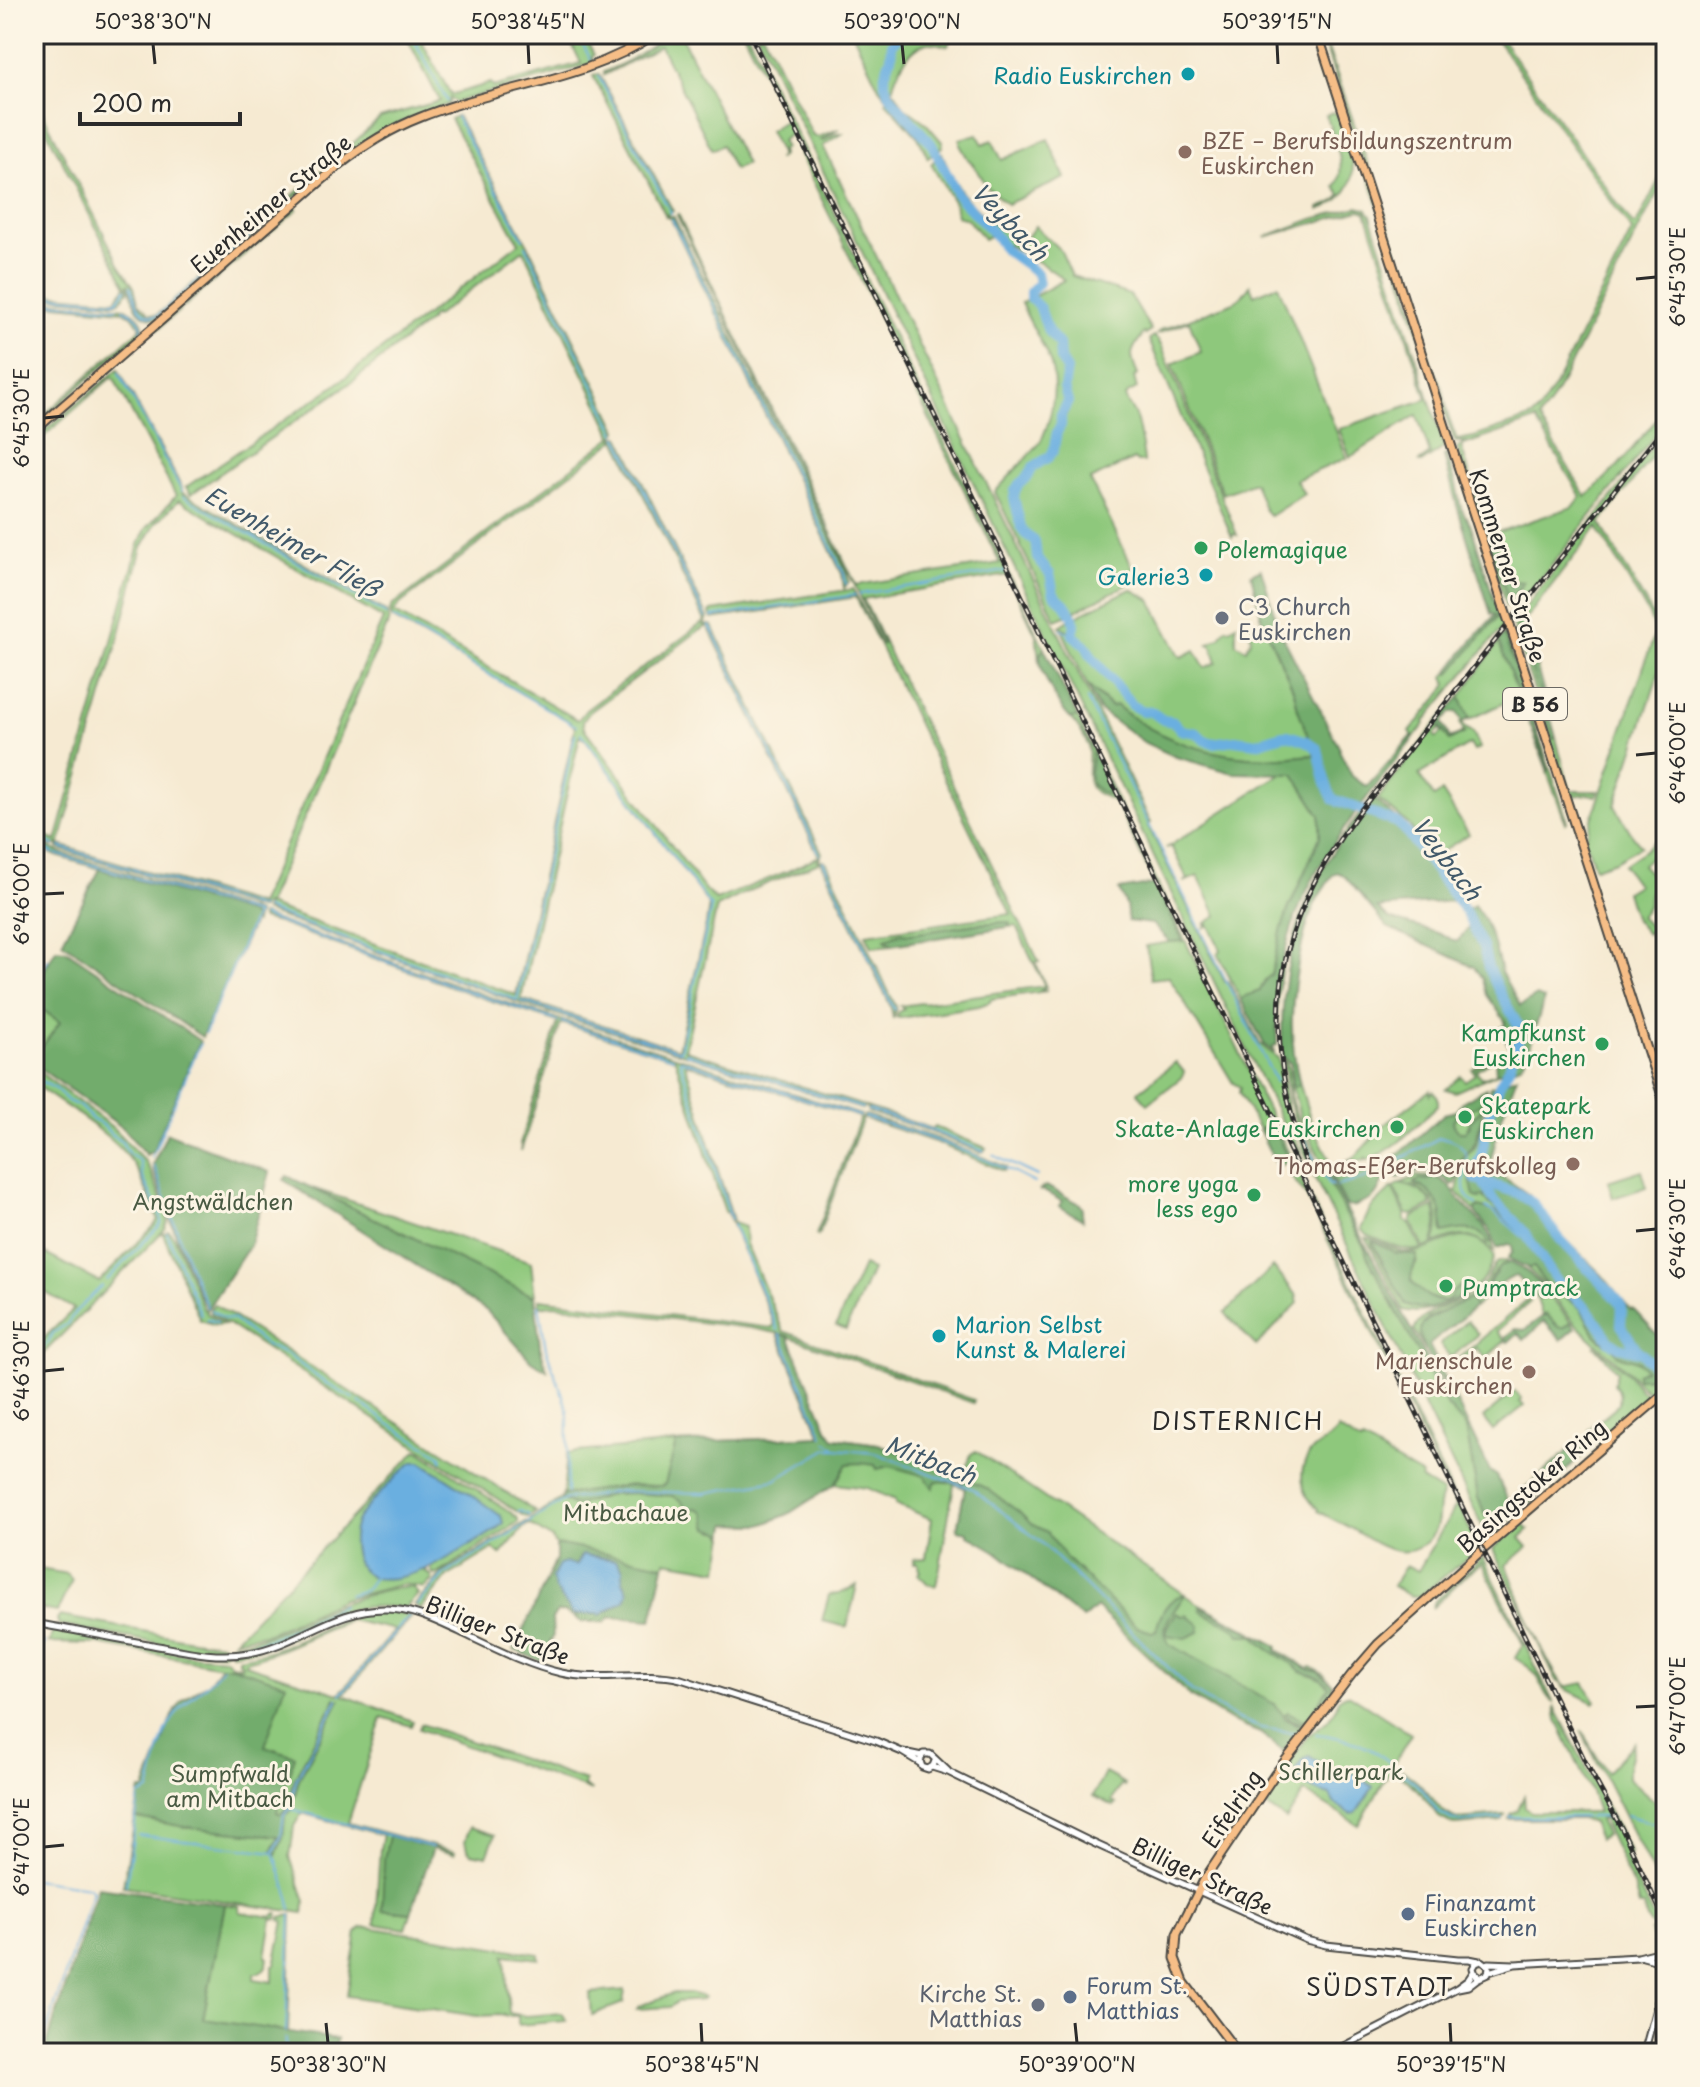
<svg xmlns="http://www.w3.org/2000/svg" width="1700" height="2087" font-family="'Playpen Sans',sans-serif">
  <rect width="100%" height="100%" fill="#fcf5e5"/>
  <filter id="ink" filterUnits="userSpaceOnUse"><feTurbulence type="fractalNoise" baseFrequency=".0125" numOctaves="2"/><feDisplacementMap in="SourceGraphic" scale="16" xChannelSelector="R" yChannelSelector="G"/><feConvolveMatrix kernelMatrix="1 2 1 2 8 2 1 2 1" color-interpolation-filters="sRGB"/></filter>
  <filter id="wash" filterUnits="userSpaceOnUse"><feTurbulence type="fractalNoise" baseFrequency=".006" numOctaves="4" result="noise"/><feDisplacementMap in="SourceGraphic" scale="32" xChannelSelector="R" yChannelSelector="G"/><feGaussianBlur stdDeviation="1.8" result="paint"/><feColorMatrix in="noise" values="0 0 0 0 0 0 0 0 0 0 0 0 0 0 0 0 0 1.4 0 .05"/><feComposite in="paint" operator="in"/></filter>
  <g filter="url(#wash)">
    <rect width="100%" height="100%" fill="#f6ead2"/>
    <path fill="#8ec87c" stroke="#5c7a54" stroke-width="2" fill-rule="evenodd" d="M 405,34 L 418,34 L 451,95 L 491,83 L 493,87 L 581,63 L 567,34 L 583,34 L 594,55 L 592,56 L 593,60 L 592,64 L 455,102 L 450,98 L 449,104 C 410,117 374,132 343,158 C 326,171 312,187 294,198 L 292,196 L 346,150 L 380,118 L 440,101 Z
      M 671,34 L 680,34 L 746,164 L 734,170 L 722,145 L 712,150 L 660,46 L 604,75 L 604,72 L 624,63 Z
      M 744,34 L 748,34 L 1044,648 C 1036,660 1044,669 1047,681 L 1039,659 L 1036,635 L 1008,575 L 863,599 L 1039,962 L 1035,962 L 1046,987 L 1041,990 L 1047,991 L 991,999 L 990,1002 L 979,1006 L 900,1018 L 896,1017 L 898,1012 L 904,1009 L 900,1006 L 1045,986 L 1016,926 L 1008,927 L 1009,925 L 1008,922 L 976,924 L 911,934 C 903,933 890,934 886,941 L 892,945 L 872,947 L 866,934 L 1011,914 L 856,597 L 712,619 L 710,613 L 712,611 L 853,589 L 881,645 L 883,644 L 677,215 L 678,214 L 856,585 L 1000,563 L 800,155 L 801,151 L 792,133 L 781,141 L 785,148 L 781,150 L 782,155 L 778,160 L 780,153 L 769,131 L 786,120 Z
      M 757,34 L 763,34 L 813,136 L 818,137 L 839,129 L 821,140 L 823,141 L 836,134 L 842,134 L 823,146 L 1151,823 L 1148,825 L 1225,982 L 1228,981 L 1260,1044 L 1278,1058 L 1288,1113 L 1302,1160 L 1300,1160 Z
      M 853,34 L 953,34 L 948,46 C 942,45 934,42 928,43 C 908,46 896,73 892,90 L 895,92 L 904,107 L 926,123 L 943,143 L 942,147 L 937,151 L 929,138 L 891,95 L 897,106 L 933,150 L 935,153 L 928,158 L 918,137 L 886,102 L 888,99 L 879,88 Z
      M 1323,34 L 1382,204 L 1432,366 L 1443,390 L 1448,415 L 1457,440 L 1474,437 L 1518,422 L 1532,417 L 1539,411 L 1555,386 L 1632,231 L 1493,34 L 1498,34 L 1632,224 L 1635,225 L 1637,223 L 1666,166 L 1666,176 L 1558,389 L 1548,407 L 1539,418 L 1586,497 L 1618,466 L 1666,408 L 1666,421 L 1513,614 L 1509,603 L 1506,606 L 1457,448 L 1467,442 L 1455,442 L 1445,414 L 1441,390 L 1442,389 L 1432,374 L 1394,253 L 1324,43 L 1325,42 ZM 1536,420 L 1581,497 L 1573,507 L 1491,534 L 1511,587 L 1523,582 L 1515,595 L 1507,596 L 1469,481 L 1474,488 L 1461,446 Z
      M 599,74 L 673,211 L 666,216 L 600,89 L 593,76 Z
      M 34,96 L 119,264 L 134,287 L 138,303 L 149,314 L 156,315 L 163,310 L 289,199 L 289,204 L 156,319 C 133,316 136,301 128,284 L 127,285 L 128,291 L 121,300 L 115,303 L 34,296 L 34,293 L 115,300 L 126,286 L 34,106 Z
      M 1334,112 L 1337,114 C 1352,153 1370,191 1319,210 L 1319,208 L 1334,202 L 1341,195 L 1335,187 C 1349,166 1333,137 1326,115 Z
      M 457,116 L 528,245 L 618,430 L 614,438 L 619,436 L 621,438 L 708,618 L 704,625 L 711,625 L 713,627 L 822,853 L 818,860 L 824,860 L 827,863 L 896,1007 L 893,1019 C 892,1000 877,984 872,966 L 821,861 L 747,892 L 717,907 L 685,1050 L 864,1106 L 862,1109 L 520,1003 L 264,911 L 266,905 L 264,904 L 261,909 L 258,909 L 63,850 L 58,848 L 58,844 L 53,846 L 34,838 L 34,831 L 56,841 L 139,544 L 146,529 L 176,496 L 113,377 L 106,382 L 34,445 L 34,441 L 44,431 L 118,369 L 181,486 L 183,495 L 185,494 L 388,613 L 389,621 L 267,905 L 516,995 L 575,727 L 570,722 L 392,618 L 390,610 L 392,606 L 405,596 L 612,437 L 609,427 L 524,251 L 522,251 L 435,317 L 434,315 L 430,318 L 430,320 L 356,379 L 191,494 L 186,487 L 333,387 L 519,243 L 450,119 ZM 616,439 L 705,621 L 586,710 L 578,720 L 394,612 L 400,604 ZM 179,500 L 383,619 L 259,905 L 59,845 L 116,648 L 142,547 L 156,523 ZM 708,626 L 819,856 L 788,871 L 716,900 L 706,891 L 599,748 L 584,728 L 583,721 L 590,712 L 697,632 ZM 580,735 L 586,740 L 709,905 L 706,925 L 678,1049 L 521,999 Z
      M 977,134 L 983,144 L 992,140 L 1002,160 L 1048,139 L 1065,178 L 1007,204 L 988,188 L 978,171 L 968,159 L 960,145 L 960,139 Z
      M 942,153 C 958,196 977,215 1016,238 L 1018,236 L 1025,240 L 1035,226 L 1061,251 L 1072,276 L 1130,295 L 1151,330 L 1146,335 L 1144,333 C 1131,351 1128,353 1138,375 L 1134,377 L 1137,389 L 1129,393 L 1125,397 C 1128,405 1135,413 1137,421 C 1139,429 1144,455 1144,462 L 1137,462 L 1134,459 L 1090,480 L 1134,570 L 1127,585 L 1071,613 L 1065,603 L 1054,592 L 1051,573 L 1038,559 L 1037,542 L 1021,527 L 1015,496 C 1018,490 1033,468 1038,465 C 1043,462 1050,460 1053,455 C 1057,449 1056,442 1057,436 C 1059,428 1070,409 1070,401 C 1070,396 1067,392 1067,388 C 1067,375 1076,370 1062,360 L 1060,342 L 1048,327 L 1042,308 L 1031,298 L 1064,280 C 1047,265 1023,253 1003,242 L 999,235 L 995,233 L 984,239 L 967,219 L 957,216 L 955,205 L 931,164 Z
      M 296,207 L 297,210 L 158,329 L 158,327 Z
      M 1357,207 L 1366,209 L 1371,215 L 1444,446 L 1442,449 L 1421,463 L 1419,462 L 1430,454 L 1417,415 L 1350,457 L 1339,429 L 1427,399 L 1366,212 L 1360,210 L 1353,212 L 1265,237 L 1313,219 Z
      M 673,216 L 843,564 L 849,581 L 844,588 L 842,574 L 671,219 L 667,217 Z
      M 1250,285 L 1254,295 L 1278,285 L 1347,458 L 1296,480 L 1304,494 L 1270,516 L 1264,509 L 1254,482 L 1223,494 L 1172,364 L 1201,352 L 1189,321 L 1157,334 L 1160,330 L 1234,302 L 1242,296 Z
      M 1028,299 L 1038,310 L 1047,333 L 1057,343 L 1058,360 L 1064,367 L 1065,373 L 1062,389 L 1065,405 L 1058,421 L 1059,424 L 1054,434 L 1052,448 L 1048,456 L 1032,465 L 1025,479 L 1016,485 L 1011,491 L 1019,528 L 1022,534 L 1032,541 L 1035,559 L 1047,574 L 1051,593 L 1063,605 L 1069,615 L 1056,620 L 995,492 L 1039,444 C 1051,423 1058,389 1051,365 C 1045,347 1029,322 1021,303 Z
      M 34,300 L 125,308 C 135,312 145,320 143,331 L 34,427 L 34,424 L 140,329 L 140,326 L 132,315 L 124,311 L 34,303 Z
      M 1153,336 L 1158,340 L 1162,347 L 1237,535 L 1234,534 L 1232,537 L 1149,340 Z
      M 1666,429 L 1666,471 L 1654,454 L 1600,523 L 1656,621 L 1654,628 L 1649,615 L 1597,527 L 1527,617 L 1517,618 Z
      M 1131,589 L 1151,600 L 1180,656 L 1182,657 L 1195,650 L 1205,668 L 1217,662 L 1212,646 L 1208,644 L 1220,637 L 1226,628 L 1230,629 L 1236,624 L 1236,643 L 1246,649 L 1251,640 L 1250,627 L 1262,621 L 1294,691 L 1298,709 L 1311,741 L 1299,735 L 1282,733 L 1259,740 L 1234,738 L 1214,741 L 1207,739 L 1197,730 L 1183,729 L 1173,720 C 1159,718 1161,713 1151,711 C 1144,708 1141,710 1134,705 L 1094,658 L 1086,644 L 1075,636 L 1074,617 Z
      M 1666,602 L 1666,658 L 1660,670 L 1615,806 L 1631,833 L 1641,846 L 1615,861 L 1595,868 L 1585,840 L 1653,639 L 1658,632 L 1657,628 Z
      M 1499,615 L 1503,627 L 1424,722 L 1425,724 L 1414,738 L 1410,732 L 1448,685 L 1444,677 L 1448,672 L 1449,674 Z
      M 1072,618 L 1074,625 L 1070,634 L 1085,647 L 1091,658 L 1135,710 L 1153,714 L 1162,721 L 1172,723 L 1180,731 L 1195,734 L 1204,742 L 1211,745 L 1220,745 L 1233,742 L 1257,746 L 1284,737 L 1296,739 L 1313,747 L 1315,755 C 1301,755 1286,759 1272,758 C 1216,758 1159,742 1116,705 L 1112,707 L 1087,685 L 1062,630 L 1067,630 L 1060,626 Z
      M 1515,620 L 1544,707 L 1551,737 L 1556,738 L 1570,791 L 1599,791 L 1596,796 L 1589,794 L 1571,796 L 1579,820 L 1580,829 L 1512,623 Z
      M 1505,633 L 1564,811 L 1567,822 L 1566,823 L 1547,772 L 1548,769 L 1504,634 Z
      M 1499,642 L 1519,696 L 1470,719 L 1460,697 Z
      M 1070,718 L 1078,718 L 1093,750 L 1090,772 L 1101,792 L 1115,796 L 1292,1160 L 1289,1161 L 1273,1127 L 1259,1129 L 1239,1093 L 1240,1087 L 1233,1083 L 1169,977 L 1151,979 L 1146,946 L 1182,940 L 1116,803 C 1109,796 1099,797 1093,790 C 1083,780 1091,759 1088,745 C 1084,735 1078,726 1070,718 Z
      M 1437,722 L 1442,731 L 1439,729 L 1434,735 L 1437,738 L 1443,731 L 1449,741 L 1464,733 L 1460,723 L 1462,722 L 1465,728 L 1473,732 L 1480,748 L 1474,751 L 1470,744 L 1419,775 L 1434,797 L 1442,792 L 1469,834 L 1432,858 L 1409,825 L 1378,799 Z
      M 1281,774 L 1294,774 L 1320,815 L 1320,837 L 1288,910 L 1271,975 L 1265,980 L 1260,991 L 1246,996 L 1241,1000 L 1218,954 L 1221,950 L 1208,924 L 1205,927 L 1206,923 L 1217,916 L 1198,876 L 1184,882 L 1188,880 L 1171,846 L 1166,848 Z
      M 1666,830 L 1666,842 L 1642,865 L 1650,873 L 1666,857 L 1666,874 C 1657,883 1647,890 1649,904 L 1640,917 L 1652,929 L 1647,934 L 1635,920 L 1626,892 L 1637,885 L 1636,883 L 1623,865 L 1645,850 Z
      M 34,841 L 64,854 L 252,911 L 257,913 L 255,922 L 251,914 L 57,856 L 34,845 Z
      M 261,915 L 501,1001 L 861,1115 L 860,1117 L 685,1063 L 733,1220 L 730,1219 L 727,1212 L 725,1212 L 675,1059 L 561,1023 L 521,1151 L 522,1145 L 520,1144 L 558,1022 L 486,999 L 278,923 L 261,919 Z
      M 34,1004 L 60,1022 L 34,1058 Z
      M 1495,1056 L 1497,1057 L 1476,1070 L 1481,1078 L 1497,1073 L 1455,1092 L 1446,1089 L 1461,1076 L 1465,1081 L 1475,1074 L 1472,1069 Z
      M 1283,1060 C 1293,1069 1288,1083 1290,1096 C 1295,1119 1309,1139 1316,1161 L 1307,1159 C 1295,1127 1287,1094 1283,1060 Z
      M 1176,1062 L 1184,1072 L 1182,1077 L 1148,1104 L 1138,1093 L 1139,1091 Z
      M 34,1068 L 112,1127 L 145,1161 L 151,1172 L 167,1215 L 168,1222 L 165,1229 L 43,1354 L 34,1355 L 34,1348 L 74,1309 L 34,1286 L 34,1248 L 99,1282 L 155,1225 L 158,1219 C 150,1201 143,1178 132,1162 C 110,1132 64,1106 34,1084 Z
      M 1300,1085 L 1312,1124 L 1329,1158 L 1328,1162 L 1322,1162 L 1301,1120 L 1292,1087 Z
      M 1430,1090 L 1430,1094 L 1433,1091 L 1438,1097 L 1438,1105 L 1399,1142 L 1381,1154 L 1368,1160 L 1366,1158 L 1366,1160 L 1343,1162 L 1354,1158 L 1384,1125 Z
      M 1482,1101 L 1485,1101 L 1484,1105 L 1470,1123 L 1466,1131 L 1462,1133 L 1456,1129 L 1453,1121 L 1456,1116 L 1461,1115 L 1461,1112 L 1467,1111 Z
      M 866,1107 L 933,1129 L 935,1127 L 986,1148 L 983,1152 L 980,1152 L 924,1129 L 868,1112 Z
      M 865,1115 L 933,1137 L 1006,1167 L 1004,1171 L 935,1142 L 863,1118 L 818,1236 L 816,1235 L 860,1118 L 862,1119 Z
      M 1483,1118 L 1477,1160 L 1474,1165 L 1470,1167 L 1480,1198 L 1482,1195 L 1484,1196 L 1485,1199 L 1511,1221 L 1517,1230 L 1496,1212 L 1479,1207 L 1474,1211 L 1457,1192 L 1463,1159 L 1475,1147 Z
      M 1642,1170 L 1647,1187 L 1613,1198 L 1608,1181 Z
      M 1322,1171 L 1365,1249 L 1367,1256 L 1447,1406 L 1466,1427 L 1478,1498 L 1494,1535 L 1489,1540 L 1312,1172 Z
      M 1289,1173 L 1298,1173 L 1479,1548 L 1420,1596 L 1410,1596 L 1393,1586 L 1406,1565 L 1418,1571 L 1456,1506 L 1307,1197 Z
      M 1417,1176 L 1436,1177 C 1429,1179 1421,1179 1414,1182 L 1416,1186 C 1424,1187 1426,1189 1432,1195 C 1443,1207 1442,1216 1442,1232 C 1459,1229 1479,1224 1487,1242 L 1492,1241 L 1494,1251 C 1471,1232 1461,1232 1434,1244 C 1445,1211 1435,1191 1401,1183 Z
      M 1399,1184 C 1414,1187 1426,1191 1432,1205 L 1412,1215 L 1407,1214 L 1394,1188 Z
      M 306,1186 L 531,1262 L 535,1297 Z
      M 1392,1188 L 1405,1214 L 1405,1220 L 1410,1224 L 1422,1249 C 1405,1253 1393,1246 1377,1239 C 1370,1236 1366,1236 1361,1229 L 1370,1209 Z
      M 1434,1207 C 1440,1221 1436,1231 1432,1245 L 1424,1248 L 1411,1221 L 1413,1217 Z
      M 731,1222 L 745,1227 L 746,1244 L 783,1331 L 974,1400 L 973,1403 L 782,1334 L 750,1328 L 553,1305 L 540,1306 L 539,1299 L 772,1328 L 774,1324 Z
      M 169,1231 L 175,1239 L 203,1308 L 208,1314 L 224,1324 L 216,1325 L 200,1320 L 163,1234 Z
      M 1461,1237 C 1475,1237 1486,1244 1494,1256 C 1491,1269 1484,1281 1473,1290 L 1468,1282 L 1446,1301 C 1431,1300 1414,1291 1410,1276 L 1417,1262 L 1417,1255 L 1396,1253 L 1374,1242 L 1372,1244 L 1405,1304 C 1432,1314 1441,1302 1466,1295 C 1445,1305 1427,1316 1403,1310 L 1366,1238 C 1379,1240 1390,1249 1403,1252 C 1423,1255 1441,1240 1461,1237 Z
      M 1502,1261 L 1511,1262 C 1499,1264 1493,1274 1487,1284 L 1490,1287 L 1499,1286 L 1475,1307 L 1470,1299 L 1428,1318 L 1421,1340 L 1424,1348 L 1414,1330 C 1423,1309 1455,1306 1473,1294 C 1484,1286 1490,1274 1496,1263 Z
      M 863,1266 L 872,1270 L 846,1330 L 836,1326 Z
      M 1273,1267 L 1296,1294 L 1298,1303 L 1256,1346 L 1225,1313 Z
      M 1534,1267 L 1549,1289 C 1560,1290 1579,1304 1585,1314 C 1589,1322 1591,1331 1597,1337 C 1612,1350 1634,1353 1645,1369 L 1637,1373 L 1637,1378 L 1654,1377 L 1655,1380 L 1651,1383 L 1651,1385 L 1660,1388 L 1654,1394 C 1640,1390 1638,1379 1627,1370 C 1610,1354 1591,1341 1576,1324 C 1559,1306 1546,1284 1527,1268 Z
      M 1546,1292 L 1571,1322 L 1565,1327 L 1558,1327 L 1547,1315 L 1542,1315 L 1537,1299 L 1542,1299 Z
      M 1528,1299 L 1530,1302 L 1497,1331 L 1505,1341 L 1486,1358 L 1477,1348 L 1452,1370 L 1449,1367 Z
      M 214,1304 L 536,1512 L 528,1517 L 524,1516 L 211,1313 L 210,1309 Z
      M 1467,1321 L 1478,1334 L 1451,1358 L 1440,1344 Z
      M 1594,1345 L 1628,1373 L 1641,1391 L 1651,1396 C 1641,1403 1629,1410 1619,1418 C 1610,1425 1608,1436 1597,1441 L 1590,1437 L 1589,1429 L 1619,1404 C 1620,1395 1621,1391 1614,1384 L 1617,1371 Z
      M 1515,1391 L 1522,1400 L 1520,1402 L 1524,1406 L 1493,1431 L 1483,1418 Z
      M 1338,1429 L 1361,1443 L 1363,1441 L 1422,1476 L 1421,1479 L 1443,1493 C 1435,1506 1442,1520 1433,1534 C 1409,1569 1375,1543 1350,1528 C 1340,1522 1329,1518 1318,1511 L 1318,1509 C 1300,1494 1296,1468 1313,1450 C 1322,1441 1332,1440 1338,1429 Z
      M 822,1436 L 878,1444 L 954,1471 L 954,1480 L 962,1483 L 971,1454 L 976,1451 L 1196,1602 L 1278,1646 L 1278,1650 L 1309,1669 L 1311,1667 L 1324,1675 L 1333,1686 L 1332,1692 L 1295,1739 L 1097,1604 L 1083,1619 L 971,1532 L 957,1528 L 965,1488 L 954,1484 L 939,1572 L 936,1585 L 934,1586 L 928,1584 L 918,1574 L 921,1572 L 918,1563 L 914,1563 L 914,1559 L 926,1558 L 932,1519 L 895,1504 L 895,1500 L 867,1488 L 835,1484 L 788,1514 L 761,1525 L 727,1524 L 719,1570 L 665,1561 L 652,1620 L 574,1612 L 549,1597 L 549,1575 L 556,1559 L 556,1545 L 552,1539 L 529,1524 L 524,1527 L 500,1555 L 493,1549 L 447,1577 L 421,1609 L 415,1605 L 443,1573 L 526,1522 L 529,1524 L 531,1519 L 561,1499 L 563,1495 L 567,1453 L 676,1443 Z
      M 417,1450 L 509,1511 L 518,1519 L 518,1522 L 438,1574 L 434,1575 L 431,1571 L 432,1567 L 502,1524 L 472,1495 L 421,1462 L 411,1463 L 359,1517 C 352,1533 351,1549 358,1564 L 391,1578 L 429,1568 L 425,1571 L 432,1577 L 432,1580 L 424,1588 L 404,1584 L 343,1599 L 269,1633 L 234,1640 Z
      M 1523,1523 L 1529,1529 L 1520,1538 L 1528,1547 L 1507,1565 C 1522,1606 1539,1650 1564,1687 L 1584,1683 L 1596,1701 L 1594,1703 L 1564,1688 L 1562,1684 L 1556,1680 L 1493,1549 Z
      M 1483,1557 L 1553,1702 C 1544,1696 1542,1684 1536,1674 C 1530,1667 1522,1663 1515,1658 L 1523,1644 L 1482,1563 L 1464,1577 L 1432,1608 L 1435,1601 Z
      M 34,1568 L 67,1574 L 72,1580 L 57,1612 L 34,1608 Z
      M 857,1585 L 847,1627 L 822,1621 L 829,1595 L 839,1594 Z
      M 407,1587 L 413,1588 L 418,1594 L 406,1608 C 387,1606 368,1605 349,1610 C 327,1616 307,1630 286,1639 C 268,1647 250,1651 231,1653 L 230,1644 C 276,1638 300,1619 340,1604 C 361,1596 385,1590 407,1587 Z
      M 382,1611 L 399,1613 L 411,1616 L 343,1695 L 413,1721 L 411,1726 L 382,1717 L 348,1823 L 455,1852 L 454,1854 L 389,1836 L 382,1910 L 411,1913 L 406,1929 L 375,1924 L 380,1849 L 383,1835 L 302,1813 L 294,1826 L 290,1857 L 305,1901 L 304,1913 L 123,1886 L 140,1790 L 145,1790 L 209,1682 L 221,1666 L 98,1644 L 49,1643 L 53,1630 L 190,1655 L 225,1658 L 231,1664 L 241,1666 L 242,1664 L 238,1661 L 238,1658 C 250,1655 263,1654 275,1649 C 313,1636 340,1614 382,1611 ZM 349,1620 L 395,1630 L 339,1694 L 245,1664 L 246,1661 C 282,1652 315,1634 349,1620 Z
      M 60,1616 L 192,1640 L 223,1644 L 227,1649 L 223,1653 L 195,1650 L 59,1625 L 57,1620 Z
      M 1345,1694 L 1350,1695 L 1411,1734 L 1359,1825 L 1304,1792 L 1286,1820 L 1267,1807 L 1270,1802 L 1265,1796 L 1309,1735 L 1327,1721 L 1336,1709 L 1338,1699 Z
      M 1555,1707 L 1630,1853 L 1625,1857 L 1665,1943 L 1656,1945 L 1658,1942 L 1656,1942 L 1651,1932 L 1654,1929 L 1647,1919 L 1643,1906 L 1639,1906 L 1635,1890 L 1605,1826 L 1604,1819 L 1599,1820 L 1606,1835 L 1599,1839 L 1592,1823 L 1581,1819 L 1509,1819 L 1512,1813 L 1517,1811 L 1524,1796 L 1525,1808 L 1531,1812 L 1598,1812 L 1591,1792 L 1557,1720 Z
      M 421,1724 L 585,1781 L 584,1786 L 592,1791 L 419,1729 Z
      M 1581,1730 L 1607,1773 L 1634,1743 L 1628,1769 L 1628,1778 L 1658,1804 L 1666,1796 L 1666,1898 Z
      M 1402,1770 C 1409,1776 1417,1781 1423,1788 C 1437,1802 1438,1812 1458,1819 L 1505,1815 L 1501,1821 L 1454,1825 L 1439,1817 L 1420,1792 L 1399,1774 Z
      M 1105,1773 L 1125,1784 L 1124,1786 L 1121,1784 L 1120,1786 L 1112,1801 L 1116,1804 L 1113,1806 L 1093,1796 Z
      M 470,1827 L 495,1835 L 487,1856 L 471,1853 L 467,1849 L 465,1841 Z
      M 225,1904 L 239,1906 L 240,1912 L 272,1917 L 276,1913 L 278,1913 L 277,1919 L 272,1919 L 266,1957 L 268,1958 C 267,1968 264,1971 254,1974 L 254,1979 L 273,1982 L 273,1965 L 275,1965 L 284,1921 L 280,1920 L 281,1917 L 292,1915 L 288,2032 L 203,2019 Z
      M 367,1927 L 539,1954 L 539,1959 L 505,1955 L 509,2013 L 526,2016 L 562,2013 L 567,2021 L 518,2025 L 518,2016 L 505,2016 L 504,2013 L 504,2016 L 500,2015 L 477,2016 L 347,1996 L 357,1932 L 361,1928 Z
      M 625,1990 L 623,2003 L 592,2015 L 590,1993 Z
      M 674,1993 L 689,1993 L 704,1997 L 701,2000 L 676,2002 L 670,2007 L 637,2009 L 639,2006 Z"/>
    <path fill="#72ac6c" stroke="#4e6c4c" stroke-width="2" fill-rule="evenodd" d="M 1446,454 L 1456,484 L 1461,508 L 1471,526 L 1499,615 L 1450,674 L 1448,672 L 1471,642 L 1495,615 L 1491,614 L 1457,506 L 1444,456 Z
      M 1468,480 L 1474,488 L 1511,587 L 1517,581 L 1523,582 L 1509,602 Z
      M 1261,569 L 1279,629 L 1340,749 L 1339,750 L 1352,776 L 1367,787 L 1412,736 L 1414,738 C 1334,839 1271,908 1277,1045 L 1273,1046 L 1274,1052 L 1264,1044 L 1241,1000 L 1246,996 L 1260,991 L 1265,980 L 1271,975 L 1281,931 L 1288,910 L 1320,837 L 1320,815 L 1294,774 L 1233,773 L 1176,757 L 1145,743 L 1099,710 L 1087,685 L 1111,707 L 1116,705 C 1159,742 1216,758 1271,758 C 1286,759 1300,755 1315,755 L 1298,709 L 1294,691 L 1262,620 L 1251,574 Z
      M 1525,616 C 1532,656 1546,698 1556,738 L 1551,739 L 1544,707 L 1515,620 L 1517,618 Z
      M 1504,634 L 1548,769 L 1548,772 L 1498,641 Z
      M 1044,648 L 1078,718 L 1070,718 C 1059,708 1042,675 1040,660 C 1039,654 1041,653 1044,648 Z
      M 1460,697 L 1470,719 L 1462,722 L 1457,712 L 1450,713 L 1442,722 L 1450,738 L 1464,732 L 1465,733 L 1449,741 L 1437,722 Z
      M 1093,750 L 1115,796 L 1101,792 L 1092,785 L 1090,772 Z
      M 1373,798 L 1407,828 L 1464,907 L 1460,910 L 1453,901 L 1377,908 L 1390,919 L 1438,933 L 1457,942 L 1470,926 L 1462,913 L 1474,905 L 1484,919 L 1495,947 L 1501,972 L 1520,1006 L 1537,996 L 1544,999 L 1528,1054 L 1521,1065 L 1496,1073 L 1495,1059 L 1506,1059 L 1511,1051 L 1504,1036 L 1502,1034 L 1499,1037 L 1496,1032 L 1505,1025 L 1505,1021 L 1487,995 L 1483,980 L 1474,967 L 1387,927 L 1348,880 C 1333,863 1332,878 1323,890 C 1304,915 1293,983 1292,1018 C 1291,1041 1295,1063 1300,1085 L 1292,1087 L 1291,1064 L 1282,1056 C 1280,981 1292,917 1332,853 C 1344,834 1359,815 1373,798 Z
      M 100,869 L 251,914 L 254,920 L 202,1037 L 62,942 Z
      M 1155,884 L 1183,941 L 1170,942 L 1152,924 L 1128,921 L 1126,905 L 1119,890 Z
      M 1008,922 L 1010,924 L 1008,927 L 892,945 L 885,939 L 901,933 L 911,934 L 976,924 Z
      M 56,949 L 66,950 L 200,1041 L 153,1151 L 146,1155 L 123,1128 L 34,1064 L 34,1058 L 60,1022 L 34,1004 L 34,988 Z
      M 1517,1076 L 1502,1116 L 1489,1167 L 1529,1195 L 1561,1235 L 1602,1275 L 1631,1310 L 1633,1309 L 1666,1344 L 1654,1353 L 1666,1367 L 1666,1383 L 1660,1388 L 1650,1384 L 1655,1380 L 1654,1377 L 1637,1378 L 1637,1373 L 1645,1369 C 1638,1358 1628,1359 1617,1355 L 1612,1347 L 1595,1335 L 1581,1309 L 1556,1290 L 1549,1289 L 1534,1267 L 1528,1268 L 1508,1258 L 1513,1252 L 1512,1245 L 1508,1244 L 1497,1248 L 1490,1230 L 1474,1211 L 1479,1207 L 1496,1212 L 1515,1230 L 1517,1230 L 1511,1221 L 1484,1199 L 1484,1196 L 1482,1196 L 1480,1199 L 1474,1196 L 1468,1170 L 1470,1166 L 1474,1165 L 1477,1160 L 1490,1087 Z
      M 1486,1088 L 1485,1101 L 1467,1111 L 1461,1112 L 1461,1115 L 1456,1116 L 1453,1121 C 1453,1128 1458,1133 1465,1132 L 1470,1126 L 1469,1123 L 1484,1105 L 1477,1138 L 1472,1148 L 1462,1159 L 1455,1185 L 1452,1185 C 1433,1166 1422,1168 1398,1178 L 1393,1172 L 1386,1170 L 1384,1163 L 1400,1153 L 1444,1114 L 1456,1111 L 1462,1102 Z
      M 1273,1127 L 1289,1161 L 1277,1167 L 1259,1129 Z
      M 167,1133 L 270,1172 L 250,1245 L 207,1309 L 200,1295 L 178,1241 L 154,1171 L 153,1164 Z
      M 1383,1164 L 1386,1175 C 1376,1191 1380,1198 1360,1204 C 1349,1208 1358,1208 1347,1206 L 1333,1180 L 1330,1172 L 1357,1171 Z
      M 1322,1171 L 1327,1173 L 1436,1376 L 1441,1383 L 1450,1388 L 1490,1471 L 1497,1476 L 1508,1500 L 1511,1501 L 1578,1442 L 1584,1449 L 1581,1457 L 1494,1535 L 1478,1498 L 1466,1427 L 1447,1406 L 1367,1256 L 1365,1248 Z
      M 287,1176 L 535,1297 L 540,1347 L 547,1370 L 531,1361 L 487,1311 L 284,1180 Z
      M 1436,1177 C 1451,1183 1454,1195 1464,1205 C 1475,1217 1487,1226 1492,1242 L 1488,1243 C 1479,1225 1460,1229 1443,1233 C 1441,1215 1444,1209 1431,1194 C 1425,1188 1421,1186 1414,1184 L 1420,1179 L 1428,1180 Z
      M 1046,1186 L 1080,1204 L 1083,1209 L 1082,1212 L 1083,1220 L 1059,1206 L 1062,1201 L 1042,1190 L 1039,1191 L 1043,1187 Z
      M 1372,1242 L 1374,1242 L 1396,1253 L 1417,1255 C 1417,1264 1410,1271 1411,1281 C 1417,1289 1439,1308 1449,1299 C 1451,1298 1451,1295 1452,1293 C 1456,1288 1462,1285 1468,1282 L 1473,1290 C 1467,1294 1462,1296 1455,1299 C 1435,1307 1427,1313 1405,1304 Z
      M 1511,1262 C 1526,1269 1536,1278 1546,1292 L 1542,1299 L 1537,1299 L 1516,1276 C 1505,1278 1501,1290 1488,1285 L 1500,1266 Z
      M 1470,1299 L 1475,1307 L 1429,1345 L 1448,1384 C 1438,1378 1435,1368 1430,1358 C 1417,1334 1413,1325 1440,1313 C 1450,1308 1460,1303 1470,1299 Z
      M 1546,1314 L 1558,1327 L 1565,1327 L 1571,1322 L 1575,1328 L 1561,1340 L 1544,1321 L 1524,1340 L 1518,1333 L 1508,1342 L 1505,1339 L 1506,1336 L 1515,1329 L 1524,1330 Z
      M 778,1334 L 788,1336 L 827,1428 L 834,1438 L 878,1444 L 954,1471 L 954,1483 L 936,1481 L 933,1488 L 925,1476 L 890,1466 L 877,1469 L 875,1465 L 861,1463 L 847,1464 L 835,1484 L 788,1514 L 761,1525 L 727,1524 L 725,1537 L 721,1532 C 699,1526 711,1528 703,1511 L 696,1508 L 687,1510 L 681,1501 L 673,1496 L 631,1493 L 613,1494 L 574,1506 L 561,1499 L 563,1495 L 631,1485 L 661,1486 L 665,1484 L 676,1443 L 821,1436 Z
      M 964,1479 L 986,1488 L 1019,1512 L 1031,1524 L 1047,1532 L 1067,1559 L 1137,1627 L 1152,1632 L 1156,1631 C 1160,1614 1167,1598 1185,1594 C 1177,1610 1157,1625 1168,1643 L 1274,1704 L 1286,1719 L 1304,1727 L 1283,1751 L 1260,1733 L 1235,1723 L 1190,1696 L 1096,1607 L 1083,1619 L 997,1552 L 968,1535 L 968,1532 L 957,1530 L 965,1488 L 962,1487 Z
      M 561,1545 L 664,1565 L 652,1620 L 611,1617 L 605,1622 L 582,1622 L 565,1612 L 557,1612 L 552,1619 L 553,1637 L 540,1661 L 514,1650 L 556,1560 L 556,1546 ZM 595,1556 L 616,1560 L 623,1569 L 623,1581 L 628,1592 C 612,1617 599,1612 575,1615 L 555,1589 L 573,1565 L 578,1562 L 580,1557 Z
      M 1200,1606 L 1277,1646 L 1277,1652 L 1310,1670 L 1318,1672 L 1332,1683 L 1332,1692 L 1306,1725 L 1290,1719 L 1285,1714 L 1288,1712 L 1303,1720 L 1308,1718 L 1329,1687 C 1322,1677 1313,1676 1301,1671 C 1296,1668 1296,1666 1291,1663 C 1277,1655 1263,1648 1254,1635 L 1240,1635 L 1233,1627 L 1204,1613 L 1201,1610 Z
      M 1176,1613 L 1182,1616 L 1187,1615 C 1191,1620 1197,1621 1200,1626 L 1199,1632 L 1186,1638 L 1166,1635 L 1168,1626 Z
      M 222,1666 L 232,1666 L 286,1684 L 265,1746 L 295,1756 L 277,1812 L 281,1814 L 288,1808 L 294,1780 L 336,1698 L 340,1700 L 299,1779 L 291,1810 L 285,1815 L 283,1837 L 276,1855 L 272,1851 L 279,1836 L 185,1827 L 136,1818 L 140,1790 L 145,1790 L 172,1716 L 183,1700 L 209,1682 Z
      M 389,1836 L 433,1848 L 411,1913 L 382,1910 L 384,1858 Z
      M 98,1887 L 225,1904 L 203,2019 L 337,2039 L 334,2053 L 44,2053 Z"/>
    <path fill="#6aafe0" stroke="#4a6d86" stroke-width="2" d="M 413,1462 L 421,1462 L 472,1495 L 501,1516 L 503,1523 C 493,1534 475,1542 462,1550 C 437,1565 367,1603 355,1556 C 352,1546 352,1530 357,1520 C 363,1509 402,1470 413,1462 Z
      M 582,1555 L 616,1560 L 623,1569 L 623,1581 L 628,1592 L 625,1600 L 601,1614 L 573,1614 L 555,1589 L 552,1578 L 559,1565 L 566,1563 L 576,1565 Z
      M 1309,1756 L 1333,1771 L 1356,1774 L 1373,1787 L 1356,1813 L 1351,1814 L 1334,1803 L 1330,1795 C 1316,1791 1301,1786 1294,1773 C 1297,1766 1302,1759 1309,1756 Z"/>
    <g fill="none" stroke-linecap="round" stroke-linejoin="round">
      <path stroke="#6aafe0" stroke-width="2" d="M 411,34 L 447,101
        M 577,34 L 591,60
        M 599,77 L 671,213
        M 456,117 L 523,239
        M 672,219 L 844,574 L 846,584
        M 526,246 L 616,433
        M 131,286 C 136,300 138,318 157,316 L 288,203
        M 34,295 L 114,301 L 117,301 L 126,289
        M 34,301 L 49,303
        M 52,303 L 117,308
        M 123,309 C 133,312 141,319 142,329 L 141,332
        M 119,373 L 182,491
        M 618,437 L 706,618
        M 183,496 L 386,614
        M 860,594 L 1006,571
        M 712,617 L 855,595
        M 393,618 L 576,726
        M 710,626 L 820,855
        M 1061,629 L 1073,635
        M 1087,699 L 1276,1082
        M 581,733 L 711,907 L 680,1051
        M 34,836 L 54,845
        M 34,844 L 53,853
        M 60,847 L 260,908
        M 56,854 L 256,914
        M 823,861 L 894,1009
        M 265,909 L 373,949
        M 262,916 L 484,997 L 558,1021
        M 377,950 L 517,1000 L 575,734
        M 34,985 L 48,959
        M 521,1001 L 680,1051
        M 562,1022 L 673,1058
        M 205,1033 L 255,915
        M 685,1053 L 862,1108
        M 680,1060 L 860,1116
        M 680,1061 L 731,1219
        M 34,1075 L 40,1081 L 56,1089 L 68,1101 L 79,1106 L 93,1120 L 103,1125 L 110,1133 L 122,1142 L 129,1154 L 140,1161 L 142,1176 L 161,1216 L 161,1224 L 107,1280
        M 868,1110 L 926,1128 L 983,1151
        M 865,1117 C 922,1135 981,1154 1034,1183
        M 1302,1135 L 1314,1159
        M 993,1155 L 1037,1176
        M 1467,1157 C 1465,1175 1457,1194 1477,1205
        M 151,1158 L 200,1044
        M 154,1166 L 193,1275 L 207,1307
        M 1323,1173 L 1329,1185 L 1332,1185
        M 1337,1186 L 1364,1179 L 1439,1138 C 1451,1137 1461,1143 1466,1154
        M 1486,1208 C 1505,1217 1516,1236 1534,1245
        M 733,1225 L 778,1330
        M 167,1233 L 201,1315
        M 539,1305 L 546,1349 L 568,1410 L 567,1493
        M 211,1310 L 224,1318 L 234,1320 L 266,1345 L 289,1356 L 327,1384 L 354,1399
        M 207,1319 L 217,1322
        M 780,1334 L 823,1436
        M 34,1353 L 48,1342 L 53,1333 L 67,1324 L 76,1311 L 102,1286
        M 359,1402 L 389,1424 L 440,1455 L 442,1460
        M 827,1442 L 836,1449
        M 518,1511 L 520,1511 L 529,1515
        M 349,1595 L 365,1590 L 375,1576
        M 417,1605 L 444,1575 L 566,1499 L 588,1497 L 619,1491 L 706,1493 L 775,1480 L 827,1449 L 836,1449 L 875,1453 L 973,1489 L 1042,1543 L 1192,1691 L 1236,1718 L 1261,1728 L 1297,1733
        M 34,1638 L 44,1642 L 34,1678
        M 232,1648 L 257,1643 L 280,1635 L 342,1606
        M 341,1694 L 409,1616
        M 1316,1734 C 1345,1737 1371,1745 1393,1765
        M 1401,1772 L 1422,1789 L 1438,1812 L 1451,1819 L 1460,1822 L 1503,1818
        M 291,1809 L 432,1847
        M 1626,1815 L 1652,1823 L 1666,1813
        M 1510,1817 L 1609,1817
        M 138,1835 L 274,1852
        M 34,1879 L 88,1887 L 93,1891 L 39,2053
        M 126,1885 L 139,1796 L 149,1791 C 156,1766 160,1733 177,1713 C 190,1696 208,1686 222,1668
        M 291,1910 L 290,1900 L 274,1852 L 281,1837 L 284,1814 L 289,1809 L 296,1780 L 338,1699
        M 286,2031 L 291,1915
        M 285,2053 L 286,2038"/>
      <path stroke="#6aafe0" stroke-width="10" d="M 901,34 L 892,44 L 891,57 L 885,74 L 885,84 L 888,92 L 897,105 L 931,143 L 958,196 L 995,235 L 1005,250 L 1037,273 L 1039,283 L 1030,292 L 1030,298 L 1040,308 L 1048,331 L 1059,344 L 1060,359 L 1067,370 L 1064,388 L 1068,402 L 1061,415 L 1061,425 L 1057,432 L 1053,452 L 1049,457 L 1033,467 L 1028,477 L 1019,484 L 1015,491 L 1014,498 L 1021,527 L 1025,534 L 1035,541 L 1037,558 L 1050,574 L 1054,594 L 1065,604 L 1073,617 L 1075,624 L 1073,635 L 1086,646 L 1092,657 L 1133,706 L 1142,711 L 1152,712 L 1163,720 L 1174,722 L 1181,730 L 1197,733 L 1204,740 L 1213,743 L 1235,740 L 1257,743 L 1283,735 L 1288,735 L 1307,741 L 1318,749 C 1322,767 1324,783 1333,799 L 1397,823 L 1406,832 L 1465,911 L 1483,947 L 1488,967 L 1497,987 L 1520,1029 L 1518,1042 L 1509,1068 L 1500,1083 L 1492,1105 L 1481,1156 L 1485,1187 L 1494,1200 L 1523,1230 L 1556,1280 L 1586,1307 L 1610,1341 L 1619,1347 L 1642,1353 L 1666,1380
        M 1480,1158 L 1474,1171 L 1475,1179 L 1517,1193 L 1533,1203 L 1560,1239 L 1618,1300 L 1622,1307 L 1621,1325 L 1638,1351"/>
    </g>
  </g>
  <g filter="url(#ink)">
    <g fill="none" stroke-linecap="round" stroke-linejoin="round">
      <defs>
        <path id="minor" d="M 34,1623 C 74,1630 113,1638 153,1645 C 185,1651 217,1659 249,1653 C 297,1645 335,1608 386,1609 C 413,1609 436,1621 460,1632 C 492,1647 526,1665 561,1673 C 601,1682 642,1670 681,1679 L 876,1741 L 902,1752 L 920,1763
          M 903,1752 L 922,1756
          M 935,1761 L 933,1766 L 928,1769 L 922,1767 L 920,1761 L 923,1754 L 930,1754 L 948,1771
          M 932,1767 L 948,1772 L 1091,1842 L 1306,1940 L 1326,1945 L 1458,1959 L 1469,1959 L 1479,1961
          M 1643,1957 L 1658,1961 L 1665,1969
          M 1489,1963 L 1514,1964
          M 1489,1972 L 1515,1964 L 1638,1957 L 1666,1950
          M 1458,1988 L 1468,1986 L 1477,1979 L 1488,1974 L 1489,1966 L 1482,1961 L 1476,1963 L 1473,1968 L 1475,1974 L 1480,1977
          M 1330,2053 L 1457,1988 L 1468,1980 L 1474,1971
          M 1644,2053 L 1661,1990 L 1666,1962"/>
        <path id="major" d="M 1318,34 L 1504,608
          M 34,431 L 337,167 C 363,146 390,129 421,117 C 498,86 585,82 655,34
          M 1510,625 L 1666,1108
          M 1238,2053 L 1184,1982 L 1175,1958 L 1177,1934 L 1204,1880 L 1275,1774 L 1352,1674 L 1378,1644 L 1479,1553 L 1666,1392"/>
      </defs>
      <use href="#minor" stroke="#494844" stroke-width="9"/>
      <use href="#major" stroke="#494844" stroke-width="11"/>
      <use href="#minor" stroke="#fff" stroke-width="5"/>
      <use href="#major" stroke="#f6be87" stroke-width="7"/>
      <defs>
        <path id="rail" d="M 750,34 L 1487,1558 L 1587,1765 L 1623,1831 L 1666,1923
          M 1306,1163 C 1259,1026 1271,927 1360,811 L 1666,425"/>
      </defs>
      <use href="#rail" stroke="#2b2b2b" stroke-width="5"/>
      <use href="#rail" stroke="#fcf5e5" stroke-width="2" stroke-dasharray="6" stroke-linecap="butt"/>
      <defs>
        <path id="major-bridge" d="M 1504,608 L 1510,625"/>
      </defs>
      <use href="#major-bridge" stroke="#494844" stroke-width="11" stroke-linecap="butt"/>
      <use href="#major-bridge" stroke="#f6be87" stroke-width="7"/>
    </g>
  </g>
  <path fill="none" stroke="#2b2b2b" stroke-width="3" d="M 153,44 L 155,64M 528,44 L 529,64M 902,44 L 904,64M 1277,44 L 1278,64M 1636,279 L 1656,277M 44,418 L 64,416M 1636,755 L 1656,753M 44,894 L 64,893M 1636,1231 L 1656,1229M 44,1371 L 64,1369M 1636,1707 L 1656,1706M 44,1847 L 64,1845M 326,2023 L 328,2043M 701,2023 L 702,2043M 1075,2023 L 1077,2043M 1450,2023 L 1451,2043"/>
  <g fill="#0f9aa8" stroke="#fcf5e5" stroke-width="3">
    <circle cx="1188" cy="74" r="8"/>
    <circle cx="1206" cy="575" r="8"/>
    <circle cx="939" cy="1336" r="8"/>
  </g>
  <g fill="#8d6e63" stroke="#fcf5e5" stroke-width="3">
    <circle cx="1185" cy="152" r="8"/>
    <circle cx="1573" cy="1164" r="8"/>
    <circle cx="1529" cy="1372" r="8"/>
  </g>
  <g fill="#2e9e5b" stroke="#fcf5e5" stroke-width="3">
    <circle cx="1201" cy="548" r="8"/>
    <circle cx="1602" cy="1044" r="8"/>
    <circle cx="1465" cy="1117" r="8"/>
    <circle cx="1397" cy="1127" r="8"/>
    <circle cx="1254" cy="1195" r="8"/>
    <circle cx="1446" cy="1286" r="8"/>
  </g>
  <g fill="#6b7280" stroke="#fcf5e5" stroke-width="3">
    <circle cx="1222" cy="618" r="8"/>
    <circle cx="1038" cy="2005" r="8"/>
  </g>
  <g fill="#5c6f8a" stroke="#fcf5e5" stroke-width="3">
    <circle cx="1408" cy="1914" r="8"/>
    <circle cx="1070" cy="1997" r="8"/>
  </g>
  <g text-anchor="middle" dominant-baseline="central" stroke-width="6" stroke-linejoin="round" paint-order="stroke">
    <rect fill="#fcf5e5" stroke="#6a6863" stroke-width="2" x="1503" y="688" width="64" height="32" rx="6"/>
    <g font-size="20" font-weight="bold" fill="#2b2b2b">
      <text x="1535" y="704">B 56</text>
    </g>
    <g font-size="22" fill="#0d838f" stroke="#fcf5e5" text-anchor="end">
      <text x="1172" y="74">Radio Euskirchen</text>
      <text x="1190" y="575">Galerie3</text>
      <text x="955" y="1323" text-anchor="start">Marion Selbst<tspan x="955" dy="25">Kunst &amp; Malerei</tspan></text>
    </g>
    <g font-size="22" fill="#785e54" stroke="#fcf5e5" text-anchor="end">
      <text x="1201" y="139" text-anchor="start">BZE – Berufsbildungszentrum<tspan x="1201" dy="25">Euskirchen</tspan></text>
      <text x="1557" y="1164">Thomas-Eßer-Berufskolleg</text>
      <text x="1513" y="1359">Marienschule<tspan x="1513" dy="25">Euskirchen</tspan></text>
    </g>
    <g font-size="22" fill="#2b2b2b" stroke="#fcf5e5">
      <text transform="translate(270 203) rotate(-40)">Euenheimer Straße</text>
      <text transform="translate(1509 565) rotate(72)">Kommerner Straße</text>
      <text transform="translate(1531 1485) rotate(-41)">Basingstoker Ring</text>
      <text transform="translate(498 1629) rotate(21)">Billiger Straße</text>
      <text transform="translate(1231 1808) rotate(-56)">Eifelring</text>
      <text transform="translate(1203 1875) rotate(25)">Billiger Straße</text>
    </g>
    <g font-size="22" fill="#27864d" stroke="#fcf5e5" text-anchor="start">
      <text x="1217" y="548">Polemagique</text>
      <text x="1586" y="1031" text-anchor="end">Kampfkunst<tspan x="1586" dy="25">Euskirchen</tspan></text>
      <text x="1481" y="1104">Skatepark<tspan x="1481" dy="25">Euskirchen</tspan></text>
      <text x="1381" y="1127" text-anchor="end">Skate-Anlage Euskirchen</text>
      <text x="1238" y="1182" text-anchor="end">more yoga<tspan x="1238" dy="25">less ego</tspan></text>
      <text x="1462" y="1286">Pumptrack</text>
    </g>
    <g font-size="22" fill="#5b616d" stroke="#fcf5e5" text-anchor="start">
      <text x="1238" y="605">C3 Church<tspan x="1238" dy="25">Euskirchen</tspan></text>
      <text x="1022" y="1992" text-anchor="end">Kirche St.<tspan x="1022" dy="25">Matthias</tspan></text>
    </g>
    <g font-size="22" fill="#495a43" stroke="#fcf5e5">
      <text x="213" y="1200">Angstwäldchen</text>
      <text x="626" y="1511">Mitbachaue</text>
      <text x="1341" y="1770">Schillerpark</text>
      <text x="230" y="1772">Sumpfwald<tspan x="230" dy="25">am Mitbach</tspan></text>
    </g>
    <g font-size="22" fill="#4e5e75" stroke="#fcf5e5" text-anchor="start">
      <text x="1424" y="1901">Finanzamt<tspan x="1424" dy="25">Euskirchen</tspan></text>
      <text x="1086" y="1984">Forum St.<tspan x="1086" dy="25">Matthias</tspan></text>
    </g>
    <g font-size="24" font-style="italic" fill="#41596a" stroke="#fcf5e5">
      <text transform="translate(1011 221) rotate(46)">Veybach</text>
      <text transform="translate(293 541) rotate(30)">Euenheimer Fließ</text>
      <text transform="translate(1448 858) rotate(53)">Veybach</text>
      <text transform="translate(931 1459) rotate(21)">Mitbach</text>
    </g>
    <g font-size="24" letter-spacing="2" fill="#2b2b2b" stroke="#fcf5e5">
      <text x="1238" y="1420">DISTERNICH</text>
      <text x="1380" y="1986">SÜDSTADT</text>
    </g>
  </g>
  <rect width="1700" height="2087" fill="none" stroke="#fcf5e5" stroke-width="88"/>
  <path d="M80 112v12h160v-12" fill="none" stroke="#2b2b2b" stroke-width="4"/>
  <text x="92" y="112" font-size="24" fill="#2b2b2b" stroke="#fcf5e5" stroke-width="6" paint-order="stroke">200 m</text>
  <rect x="44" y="44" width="1612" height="1999" fill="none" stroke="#2b2b2b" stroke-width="3"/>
  <g font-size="20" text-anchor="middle" fill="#2b2b2b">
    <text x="153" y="29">50°38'30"N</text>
    <text x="528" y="29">50°38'45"N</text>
    <text x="902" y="29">50°39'00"N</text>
    <text x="1277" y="29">50°39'15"N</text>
    <text transform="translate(1678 277) rotate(-90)" y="7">6°45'30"E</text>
    <text transform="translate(22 418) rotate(-90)" y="7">6°45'30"E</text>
    <text transform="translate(1678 753) rotate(-90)" y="7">6°46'00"E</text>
    <text transform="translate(22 894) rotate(-90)" y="7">6°46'00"E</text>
    <text transform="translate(1678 1229) rotate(-90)" y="7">6°46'30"E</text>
    <text transform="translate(22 1371) rotate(-90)" y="7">6°46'30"E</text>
    <text transform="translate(1678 1706) rotate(-90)" y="7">6°47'00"E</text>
    <text transform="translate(22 1847) rotate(-90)" y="7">6°47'00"E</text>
    <text x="328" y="2072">50°38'30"N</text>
    <text x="702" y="2072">50°38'45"N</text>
    <text x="1077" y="2072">50°39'00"N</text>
    <text x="1451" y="2072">50°39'15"N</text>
  </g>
</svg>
